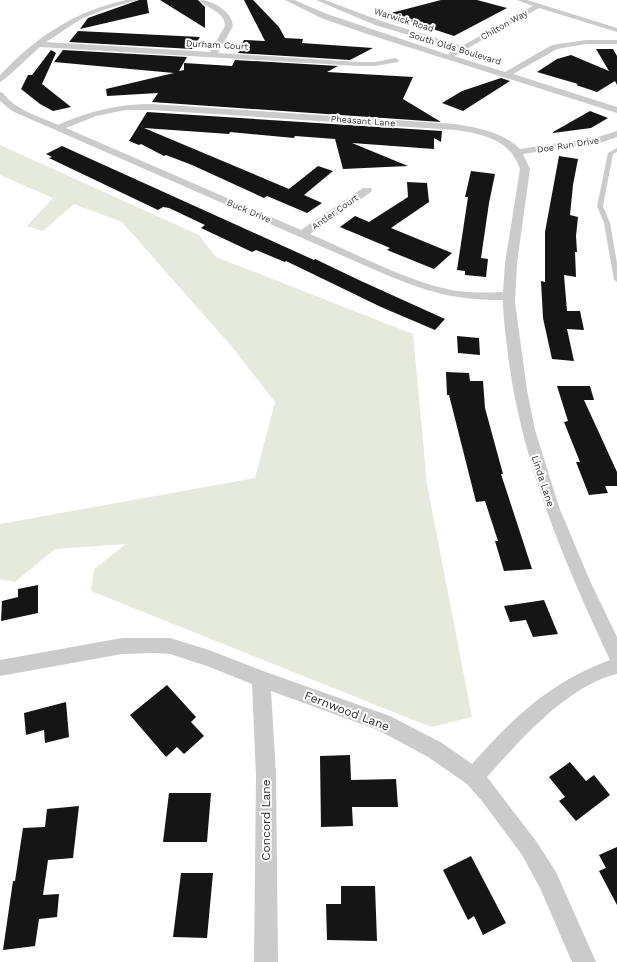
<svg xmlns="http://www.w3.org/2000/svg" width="617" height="962" font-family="'Work Sans',sans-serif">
  <rect width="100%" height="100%" fill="#fff"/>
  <path fill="#e5eadd" d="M 0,145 L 199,235 L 216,257 L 413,334 L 427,484 L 472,717 L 431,727 L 91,591 L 94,569 L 126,544 L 55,549 L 15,582 L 0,579 L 0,524 L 255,478 L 275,402 L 233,348 L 122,222 L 74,204 L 43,231 L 27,226 L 53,198 L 0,175 Z"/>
  <path fill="#151515" d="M 139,0 L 147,0 L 149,13 L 80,29 L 88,18 Z
    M 160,0 L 198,0 L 205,7 L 205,28 Z
    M 244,0 L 253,0 L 279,27 L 285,38 L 303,39 L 302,43 L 373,48 L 350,60 L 238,53 L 244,40 L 265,41 Z
    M 441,0 L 477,0 L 507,8 L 454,36 L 387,14 Z
    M 78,31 L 200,37 L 192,49 L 69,42 Z
    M 596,49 L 613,49 L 617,56 L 617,85 L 615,81 L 597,92 L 576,85 L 578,84 L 537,72 L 557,59 L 571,55 L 609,71 Z
    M 51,50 L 56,53 L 42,84 L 71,107 L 53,111 L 40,104 L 21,89 L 28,75 L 32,75 Z
    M 63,50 L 187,57 L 179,71 L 184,70 L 184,63 L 232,66 L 235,60 L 338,66 L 327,72 L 413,77 L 403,99 L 441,122 L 152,102 L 158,93 L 107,96 L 106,89 L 174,73 L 54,62 Z
    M 501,78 L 510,81 L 463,111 L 442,103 L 462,91 Z
    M 590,111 L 608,118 L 591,128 L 553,133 L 553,132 Z
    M 147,112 L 442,131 L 441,142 L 434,138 L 434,149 L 352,143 L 408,166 L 343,169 L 335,139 L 295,136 L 294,138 L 230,132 L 229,134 L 144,128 L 289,189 L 318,166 L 333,171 L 304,195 L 322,203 L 307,213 L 267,196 L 264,198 L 192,165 L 166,155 L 164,156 L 141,144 L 139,145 L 129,141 Z
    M 62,146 L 314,260 L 315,259 L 361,281 L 445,319 L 435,330 L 381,307 L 286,261 L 285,262 L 256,250 L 252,252 L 201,228 L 205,225 L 169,208 L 163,207 L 158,210 L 49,158 L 52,157 L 46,154 Z
    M 559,156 L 578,159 L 573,185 L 570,215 L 578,217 L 576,236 L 577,252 L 575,252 L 576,277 L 564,275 L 567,311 L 580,311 L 584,330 L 567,329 L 574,361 L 552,359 L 543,318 L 541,281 L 545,282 L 545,232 Z
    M 471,171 L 495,174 L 489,203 L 481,258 L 488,259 L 486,277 L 465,275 L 465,271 L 457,270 L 468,197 L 465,197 Z
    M 407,182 L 427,183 L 429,202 L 391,228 L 452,253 L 434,269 L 387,250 L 390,248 L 340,227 L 355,216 L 369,222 L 408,197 Z
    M 457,336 L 479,338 L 480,355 L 458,353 Z
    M 446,372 L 469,373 L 470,381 L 483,381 L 485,408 L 503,474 L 501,474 L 532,569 L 504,571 L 495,541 L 498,541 L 485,501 L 476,502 L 473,490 L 449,395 L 447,395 Z
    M 557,386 L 590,386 L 594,400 L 584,400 L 617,472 L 617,486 L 605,486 L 608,493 L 589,495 L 576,462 L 580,462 L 564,422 L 568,421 Z
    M 38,585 L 38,613 L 1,621 L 2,601 L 18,597 L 18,589 Z
    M 544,600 L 558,634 L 533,637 L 526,620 L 510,622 L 504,606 Z
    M 167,685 L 196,717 L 191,722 L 204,736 L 184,754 L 177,747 L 166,757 L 130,715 Z
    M 66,702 L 69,737 L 45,743 L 44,730 L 26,735 L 24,713 Z
    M 350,755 L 351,780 L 396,779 L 398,807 L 352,807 L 353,826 L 321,827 L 320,756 Z
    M 570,762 L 586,781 L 594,775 L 610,795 L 576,821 L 559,801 L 565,797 L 549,777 Z
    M 169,793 L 211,793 L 207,842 L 163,842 Z
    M 79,806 L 73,858 L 48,860 L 43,895 L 59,894 L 57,917 L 39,919 L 35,946 L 3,950 L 13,881 L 15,881 L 23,828 L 45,827 L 47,809 Z
    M 617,847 L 617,905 L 599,871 L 606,868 L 599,855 Z
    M 471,856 L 506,923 L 483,935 L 474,916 L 468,920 L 443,870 Z
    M 181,873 L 213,873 L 207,938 L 173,937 Z
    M 341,886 L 375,886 L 377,941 L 327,940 L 326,904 L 341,904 Z"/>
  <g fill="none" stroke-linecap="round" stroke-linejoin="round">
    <path fill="#cbcbcb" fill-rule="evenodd" d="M 617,148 L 617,152 L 613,154 L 603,206 L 610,223 L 617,263 L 617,282 L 614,280 L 604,223 L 597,206 L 608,153 Z"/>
    <path fill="#cbcbcb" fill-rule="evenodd" d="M 126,0 L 138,0 L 106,9 L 81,19 L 46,42 L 210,52 L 225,26 C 225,11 207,9 199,0 C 212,0 232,11 233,26 L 218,53 L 358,62 L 375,62 L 395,58 L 399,60 L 398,62 L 375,66 L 358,66 L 40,47 C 34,52 3,82 0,82 L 0,75 L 4,71 C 39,35 76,11 126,0 Z
      M 285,0 L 294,0 L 327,14 L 449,55 L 450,52 L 456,49 L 375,25 L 316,0 L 325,0 L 381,21 L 462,46 L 533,6 L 517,0 L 527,0 L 617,28 L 617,32 L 539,8 L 454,56 L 505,72 L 552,45 L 586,40 L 617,40 L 617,44 L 586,44 L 557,49 L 513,74 L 617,107 L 617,113 L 370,35 L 321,18 Z
      M 0,92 L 3,93 C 15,110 39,116 58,125 C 89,111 118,104 152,104 L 455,124 C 478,128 503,132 520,149 L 598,137 L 617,131 L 617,137 L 600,143 L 523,154 L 530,169 L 517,263 L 515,302 L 527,390 L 535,430 L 559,507 L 590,581 L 617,637 L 617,674 C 567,686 520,740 487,777 L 536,841 L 556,872 L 596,962 L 572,962 L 540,888 L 522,855 L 482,801 L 467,784 L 428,757 L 378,730 L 271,691 L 276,775 L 278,962 L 254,962 L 256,775 L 252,684 L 207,666 L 170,654 L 156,653 L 122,654 L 0,676 L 0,660 L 122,638 L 170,638 L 209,650 L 263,671 L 390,716 L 442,743 L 472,764 C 514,717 550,682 610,660 C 565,564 524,468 509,363 C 507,342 503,321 503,300 C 454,300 427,292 382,273 L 12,111 L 0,101 ZM 126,110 L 152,110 L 455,130 C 483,134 510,139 520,169 L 505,263 L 503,292 C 486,293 468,293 451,290 C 406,281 353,252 310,234 L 371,192 L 372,190 L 371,188 L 363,188 L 301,230 L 66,128 L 96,116 Z"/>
  </g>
  <g text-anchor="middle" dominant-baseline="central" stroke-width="4" stroke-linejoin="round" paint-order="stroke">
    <g font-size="9" fill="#2e2e2e" stroke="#fff">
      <text transform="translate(404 20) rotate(17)">Warwick Road</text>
      <text transform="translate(504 25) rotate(-29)">Chilton Way</text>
      <text transform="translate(217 45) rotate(3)">Durham Court</text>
      <text transform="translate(455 48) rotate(17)">South Olds Boulevard</text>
      <text transform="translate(363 121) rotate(4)">Pheasant Lane</text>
      <text transform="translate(568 145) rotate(-9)">Doe Run Drive</text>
      <text transform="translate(249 211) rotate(23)">Buck Drive</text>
      <text transform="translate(335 212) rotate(-35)">Antler Court</text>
    </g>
    <g font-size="10" fill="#2e2e2e" stroke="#fff">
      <text transform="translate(543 481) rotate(72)">Linda Lane</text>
    </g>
    <g font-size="12" fill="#2e2e2e" stroke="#fff">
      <text transform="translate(347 711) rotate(21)">Fernwood Lane</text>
      <text transform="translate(266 820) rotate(-90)">Concord Lane</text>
    </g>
  </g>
</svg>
